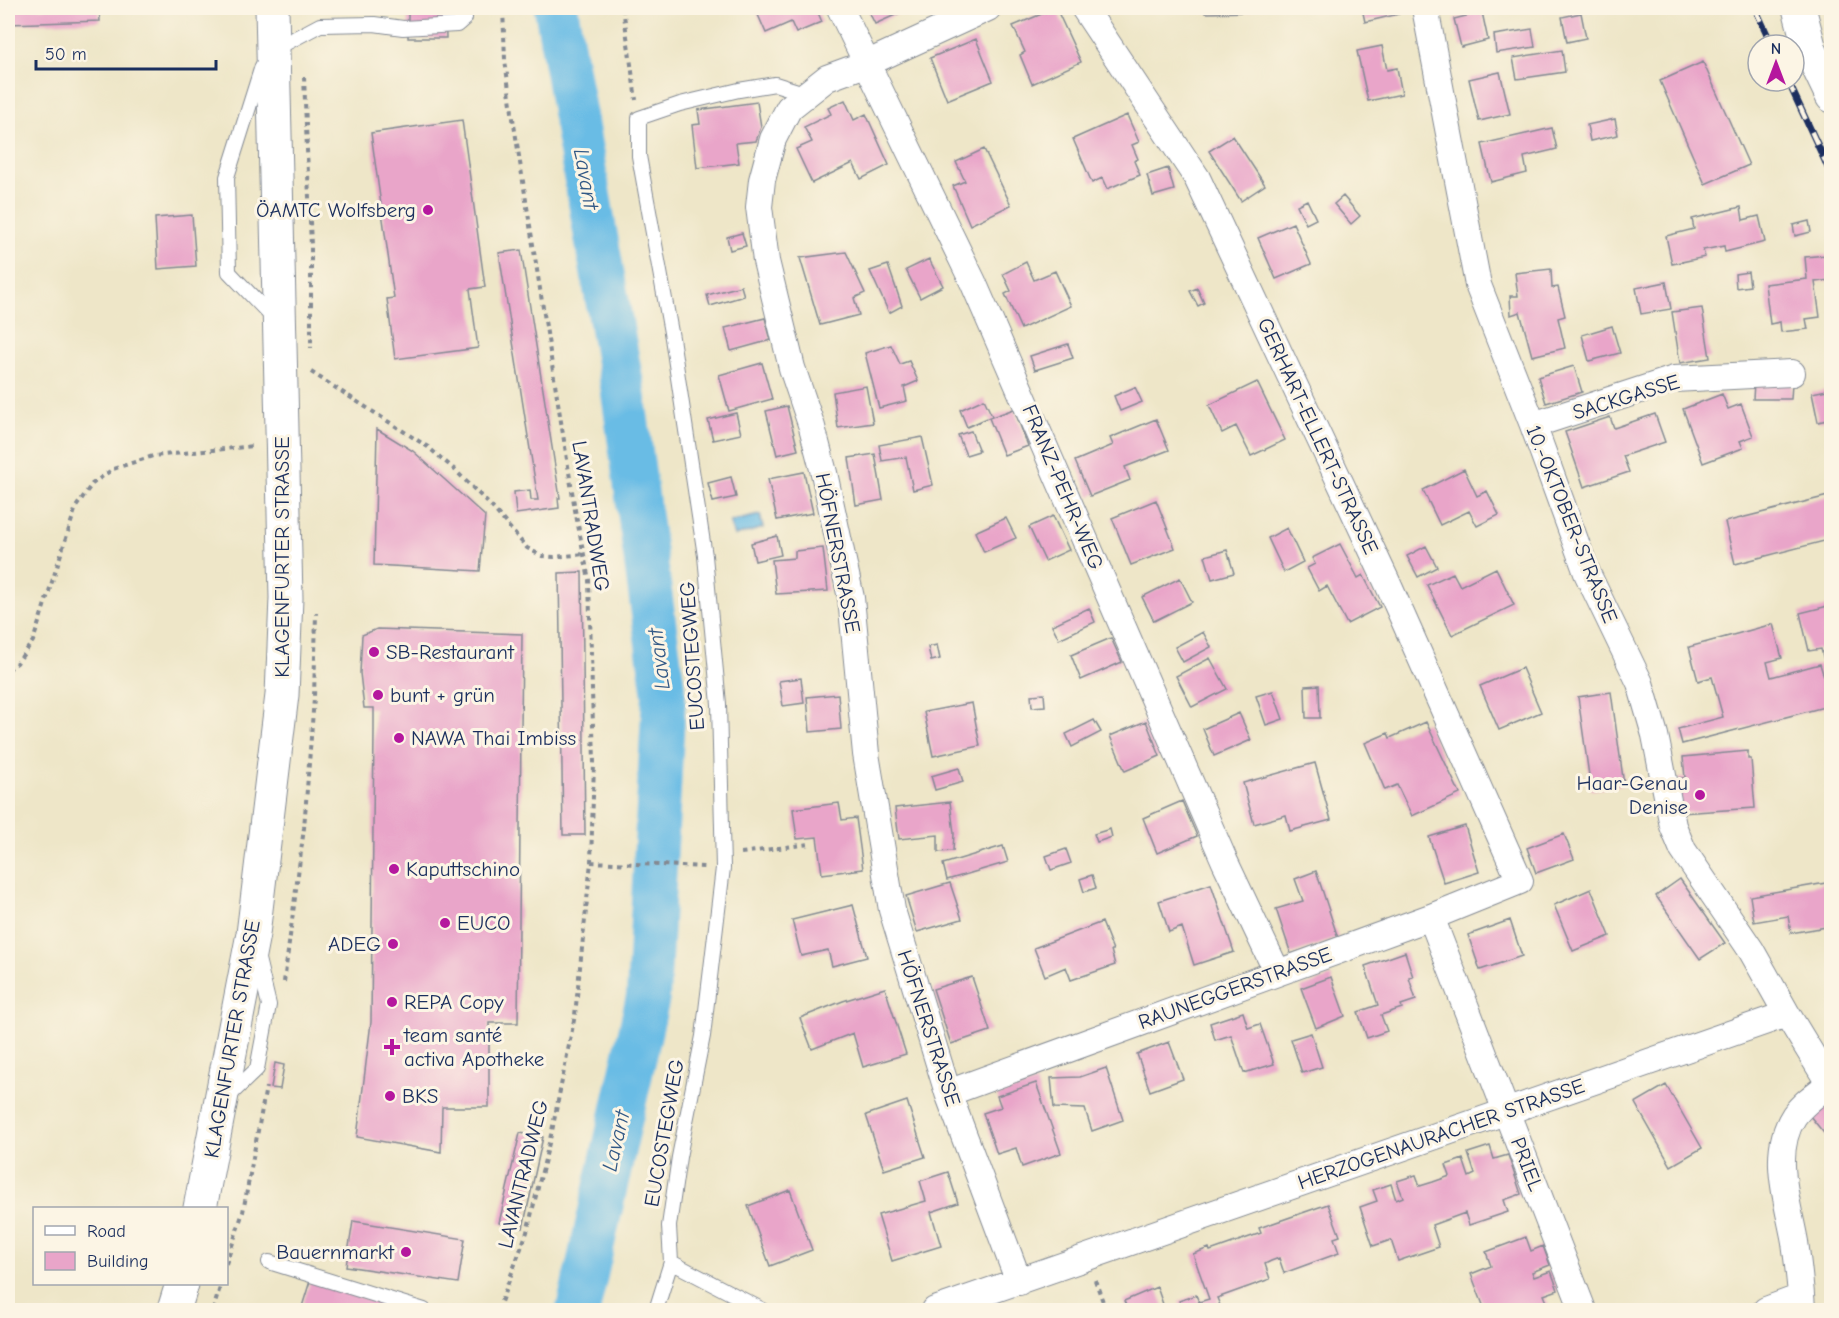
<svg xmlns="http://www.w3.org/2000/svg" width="1839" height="1318" font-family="'Comic Neue',sans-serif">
  <rect width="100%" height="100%" fill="#fcf5e5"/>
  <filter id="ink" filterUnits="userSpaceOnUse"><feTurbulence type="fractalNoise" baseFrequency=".0167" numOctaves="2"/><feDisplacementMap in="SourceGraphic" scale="12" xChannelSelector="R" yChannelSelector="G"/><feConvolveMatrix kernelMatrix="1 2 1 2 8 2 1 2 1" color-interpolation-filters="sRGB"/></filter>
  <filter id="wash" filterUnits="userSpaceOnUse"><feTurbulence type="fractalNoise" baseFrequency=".008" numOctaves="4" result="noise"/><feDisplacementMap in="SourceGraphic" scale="24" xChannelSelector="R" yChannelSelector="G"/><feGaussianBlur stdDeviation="1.35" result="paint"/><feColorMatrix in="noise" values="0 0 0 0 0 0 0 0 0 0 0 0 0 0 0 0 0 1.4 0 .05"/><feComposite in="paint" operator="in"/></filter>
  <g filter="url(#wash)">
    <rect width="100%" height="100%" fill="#eee6c8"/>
    <path fill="#69bce5" stroke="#4276a2" stroke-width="1.5" d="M 760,515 L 763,528 L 734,536 L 730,522 Z"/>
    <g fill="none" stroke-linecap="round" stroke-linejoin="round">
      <path stroke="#69bce5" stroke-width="44" d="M 556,8 L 622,385 L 664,695 L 648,997 L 578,1310"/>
    </g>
    <g id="blocks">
      <path fill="#e9a5c9" d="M 8,8 L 99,8 L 100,21 L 8,24 Z
        M 755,8 L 816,8 L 822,22 L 796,33 L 791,22 L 766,33 Z
        M 867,8 L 911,8 L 875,24 Z
        M 1056,8 L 1081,62 L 1032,84 L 1020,55 L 1025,52 L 1013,26 Z
        M 1204,8 L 1251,8 L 1251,12 L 1205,13 Z
        M 1362,8 L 1398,8 L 1399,14 L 1365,22 Z
        M 445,10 L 446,38 L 408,38 L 408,11 Z
        M 1482,12 L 1488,40 L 1461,47 L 1454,19 Z
        M 1581,13 L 1586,38 L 1567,42 L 1562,17 Z
        M 1532,29 L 1535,47 L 1496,53 L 1494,35 Z
        M 976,39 L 993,81 L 947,100 L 930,58 Z
        M 1382,46 L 1387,70 L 1397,68 L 1402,94 L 1368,101 L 1357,51 Z
        M 1562,50 L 1565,72 L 1517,79 L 1513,58 Z
        M 1703,62 L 1749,165 L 1705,184 L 1660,81 Z
        M 1500,72 L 1510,114 L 1479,121 L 1469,79 Z
        M 845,100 L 854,120 L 866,114 L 889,165 L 861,179 L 853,163 L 812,183 L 796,149 L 812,142 L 804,127 L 831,114 L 828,108 Z
        M 757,102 L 761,127 L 756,141 L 736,143 L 739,163 L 697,168 L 692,125 L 700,124 L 698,110 Z
        M 1127,115 L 1139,142 L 1132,145 L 1138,159 L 1134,161 L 1140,175 L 1107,189 L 1102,178 L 1092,183 L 1073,139 Z
        M 1615,119 L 1618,135 L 1590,141 L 1587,125 Z
        M 462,120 L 485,287 L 470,289 L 478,348 L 395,359 L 387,299 L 394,298 L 371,133 Z
        M 1552,128 L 1557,149 L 1524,157 L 1527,173 L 1491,182 L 1482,144 Z
        M 1233,136 L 1265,185 L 1241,201 L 1209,151 Z
        M 984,149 L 1011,205 L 970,225 L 953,186 L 965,181 L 956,162 Z
        M 1168,168 L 1174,190 L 1153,196 L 1147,175 Z
        M 1343,196 L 1360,216 L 1351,224 L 1334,204 Z
        M 1307,200 L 1316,219 L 1306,224 L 1297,205 Z
        M 1741,207 L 1743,220 L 1759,216 L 1765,242 L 1725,252 L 1724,246 L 1703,250 L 1705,257 L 1672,264 L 1666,236 L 1694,229 L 1692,219 Z
        M 192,215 L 196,266 L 158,269 L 155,218 Z
        M 1809,221 L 1811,232 L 1795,236 L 1793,225 Z
        M 1293,223 L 1311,264 L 1276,279 L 1258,238 Z
        M 742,233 L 746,246 L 730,250 L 727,237 Z
        M 521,250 L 560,498 L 558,498 L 559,508 L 516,514 L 514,492 L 530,490 L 531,500 L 538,500 L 499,253 Z
        M 846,252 L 865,293 L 854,298 L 859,315 L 820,325 L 800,258 Z
        M 1827,255 L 1830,280 L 1815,282 L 1820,317 L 1806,319 L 1808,329 L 1781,332 L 1780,322 L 1770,324 L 1765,284 L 1807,279 L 1805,257 Z
        M 929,259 L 943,286 L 920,298 L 906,270 Z
        M 1026,262 L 1034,280 L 1055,271 L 1071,306 L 1021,329 L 1005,294 L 1011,291 L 1003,274 Z
        M 888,265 L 902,306 L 889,313 L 870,271 Z
        M 1551,269 L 1552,288 L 1558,287 L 1565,316 L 1558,318 L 1565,348 L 1532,356 L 1520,312 L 1511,315 L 1510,296 L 1518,296 L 1515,273 Z
        M 1748,272 L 1750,286 L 1736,288 L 1735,274 Z
        M 1666,282 L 1671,309 L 1641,314 L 1636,288 Z
        M 741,286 L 744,296 L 710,306 L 707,295 Z
        M 1197,288 L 1204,303 L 1198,306 L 1190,291 Z
        M 1702,308 L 1710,358 L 1680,363 L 1672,312 Z
        M 765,318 L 771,340 L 731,351 L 725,328 Z
        M 1612,326 L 1620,353 L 1589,361 L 1582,335 Z
        M 1068,344 L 1073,358 L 1035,370 L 1030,356 Z
        M 891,345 L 900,364 L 909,361 L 918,381 L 904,387 L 907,401 L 879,408 L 865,353 Z
        M 762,363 L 772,399 L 729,411 L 719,375 Z
        M 1574,366 L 1582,392 L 1546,403 L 1538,377 Z
        M 1257,382 L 1285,440 L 1251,456 L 1236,426 L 1222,433 L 1209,405 Z
        M 1754,383 L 1792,384 L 1791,399 L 1753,399 Z
        M 866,386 L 873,423 L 838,428 L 833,392 Z
        M 1135,387 L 1142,402 L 1120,411 L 1114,396 Z
        M 1832,389 L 1832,419 L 1818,422 L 1812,393 Z
        M 1722,394 L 1728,409 L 1741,404 L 1753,436 L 1740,441 L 1743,448 L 1703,463 L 1683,409 Z
        M 984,399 L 992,416 L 967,427 L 960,410 Z
        M 787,406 L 798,450 L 777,455 L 766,411 Z
        M 1014,409 L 1028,446 L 1004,455 L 989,418 Z
        M 736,413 L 741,434 L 713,440 L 708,420 Z
        M 1655,414 L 1665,442 L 1623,456 L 1629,472 L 1584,487 L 1565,432 L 1610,417 L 1614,428 Z
        M 1156,419 L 1169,450 L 1125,467 L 1130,480 L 1090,496 L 1075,461 L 1113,445 L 1110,438 Z
        M 377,429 L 413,451 L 485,516 L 480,571 L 374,565 Z
        M 971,431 L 979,451 L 966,455 L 958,435 Z
        M 922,437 L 933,485 L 913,490 L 906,457 L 882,461 L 879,445 Z
        M 875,454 L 883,500 L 856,505 L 849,458 Z
        M 1464,469 L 1477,496 L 1487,491 L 1499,515 L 1477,526 L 1469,511 L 1440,525 L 1423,490 Z
        M 804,472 L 813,513 L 777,520 L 768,479 Z
        M 731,477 L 736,497 L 713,502 L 708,483 Z
        M 1832,495 L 1832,539 L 1735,564 L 1725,522 Z
        M 1156,500 L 1175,548 L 1131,565 L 1112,518 Z
        M 1053,516 L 1069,550 L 1045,561 L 1029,527 Z
        M 1006,518 L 1016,538 L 984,552 L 975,532 Z
        M 1287,528 L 1303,562 L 1284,572 L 1268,538 Z
        M 777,536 L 781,555 L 755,561 L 751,543 Z
        M 1340,544 L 1358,578 L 1363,575 L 1380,607 L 1347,624 L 1327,586 L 1319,591 L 1307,568 L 1315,564 L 1312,558 Z
        M 1426,546 L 1437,567 L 1418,577 L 1407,556 Z
        M 823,548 L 828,591 L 776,594 L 772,560 L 795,558 L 795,551 Z
        M 1227,550 L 1234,573 L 1212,579 L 1205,556 Z
        M 1496,568 L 1514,605 L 1452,635 L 1427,585 L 1453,573 L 1460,586 Z
        M 582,572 L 585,835 L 563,835 L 559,573 Z
        M 1180,578 L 1192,602 L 1154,621 L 1142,597 Z
        M 1832,605 L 1832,685 L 1831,685 L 1821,649 L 1809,651 L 1800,613 Z
        M 1089,608 L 1095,622 L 1059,639 L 1052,625 Z
        M 1773,624 L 1782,658 L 1767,662 L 1771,677 L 1820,664 L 1828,690 L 1832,689 L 1832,705 L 1682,744 L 1678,729 L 1723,717 L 1712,677 L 1698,681 L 1689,647 Z
        M 377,629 L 522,634 L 518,1023 L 489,1023 L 489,1107 L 442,1107 L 441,1152 L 357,1137 L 371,1022 L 374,730 L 374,708 L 364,708 L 360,673 L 362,635 Z
        M 1203,632 L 1211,647 L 1183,662 L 1175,647 Z
        M 1111,638 L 1122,662 L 1081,680 L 1071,655 Z
        M 937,645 L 940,659 L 931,661 L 928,647 Z
        M 1210,658 L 1227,689 L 1192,707 L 1176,676 Z
        M 1522,668 L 1541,712 L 1499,730 L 1480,686 Z
        M 801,678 L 804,703 L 783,706 L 779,681 Z
        M 1319,685 L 1320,718 L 1306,718 L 1305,686 Z
        M 1273,691 L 1283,719 L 1266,725 L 1256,696 Z
        M 1611,692 L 1624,785 L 1591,790 L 1578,697 Z
        M 838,694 L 841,729 L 810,732 L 807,697 Z
        M 1044,694 L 1045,706 L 1032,707 L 1031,695 Z
        M 972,703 L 980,746 L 933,756 L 924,712 Z
        M 1239,713 L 1251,740 L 1214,756 L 1203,729 Z
        M 1094,720 L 1101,732 L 1072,747 L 1066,734 Z
        M 1146,721 L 1160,756 L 1125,771 L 1110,736 Z
        M 1426,722 L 1460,794 L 1412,816 L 1397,785 L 1385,790 L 1365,743 L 1388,733 L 1390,738 Z
        M 1748,751 L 1748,759 L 1751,759 L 1755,808 L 1681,813 L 1679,778 L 1685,778 L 1683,757 Z
        M 1315,763 L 1331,820 L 1290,831 L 1286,815 L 1254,824 L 1243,783 Z
        M 959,768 L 963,782 L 935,790 L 931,776 Z
        M 1182,801 L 1197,836 L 1157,853 L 1143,818 Z
        M 950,802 L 954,833 L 953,851 L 938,852 L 938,835 L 899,839 L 895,808 Z
        M 839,803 L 842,820 L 856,818 L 863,869 L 822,874 L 817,837 L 797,839 L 793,809 Z
        M 1465,826 L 1479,872 L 1444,883 L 1429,837 Z
        M 1110,829 L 1112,837 L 1097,842 L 1094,834 Z
        M 1564,834 L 1574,859 L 1536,873 L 1527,848 Z
        M 1003,846 L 1008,862 L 947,880 L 943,864 Z
        M 1066,849 L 1071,863 L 1051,870 L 1046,856 Z
        M 1316,871 L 1338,938 L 1291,954 L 1276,909 L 1303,901 L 1295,879 Z
        M 1092,875 L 1096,888 L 1084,892 L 1080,879 Z
        M 1680,879 L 1725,943 L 1700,959 L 1656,896 Z
        M 1832,882 L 1832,926 L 1791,933 L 1788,916 L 1754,922 L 1750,896 Z
        M 950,883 L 962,919 L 917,932 L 906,896 Z
        M 1211,884 L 1234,952 L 1194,965 L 1182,927 L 1169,932 L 1159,901 Z
        M 1591,889 L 1610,936 L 1573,951 L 1554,905 Z
        M 853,905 L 867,957 L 832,966 L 828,950 L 801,956 L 792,920 Z
        M 1510,920 L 1522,956 L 1480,970 L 1468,935 Z
        M 1102,922 L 1113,950 L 1111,950 L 1115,965 L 1071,980 L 1066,967 L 1045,976 L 1034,948 Z
        M 1405,952 L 1413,977 L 1409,978 L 1416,1000 L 1401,1005 L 1402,1008 L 1381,1015 L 1387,1031 L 1367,1038 L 1358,1012 L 1378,1005 L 1365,966 Z
        M 972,977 L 990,1031 L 951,1044 L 933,989 Z
        M 1331,977 L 1345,1016 L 1316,1028 L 1301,988 Z
        M 885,988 L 906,1054 L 863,1067 L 853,1033 L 812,1049 L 800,1018 L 843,1001 Z
        M 1243,1012 L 1248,1028 L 1260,1024 L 1274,1064 L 1244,1073 L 1231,1035 L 1215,1040 L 1210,1023 Z
        M 1311,1033 L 1322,1067 L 1302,1073 L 1291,1039 Z
        M 1169,1042 L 1183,1079 L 1150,1091 L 1137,1054 Z
        M 275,1063 L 284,1065 L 280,1089 L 271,1088 Z
        M 1106,1068 L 1123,1120 L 1092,1131 L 1085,1109 L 1054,1108 L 1051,1078 L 1080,1077 Z
        M 1036,1083 L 1061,1153 L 1022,1167 L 1016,1148 L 997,1154 L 983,1113 L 1001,1107 L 997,1096 Z
        M 1666,1085 L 1702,1148 L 1671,1166 L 1635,1103 Z
        M 1832,1099 L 1832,1143 L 1810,1116 Z
        M 907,1101 L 925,1157 L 884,1170 L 866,1115 Z
        M 520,1133 L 543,1137 L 523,1228 L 499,1223 Z
        M 1490,1146 L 1494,1159 L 1508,1155 L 1521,1194 L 1504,1200 L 1508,1212 L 1469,1225 L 1465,1213 L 1432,1225 L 1439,1247 L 1398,1261 L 1391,1240 L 1373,1246 L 1360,1207 L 1377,1201 L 1373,1190 L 1391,1184 L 1396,1200 L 1403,1197 L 1397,1181 L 1416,1175 L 1420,1186 L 1433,1182 L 1450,1176 L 1446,1165 L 1463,1159 L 1469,1177 L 1475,1174 L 1468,1153 Z
        M 948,1172 L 958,1203 L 931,1212 L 941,1246 L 892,1261 L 878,1215 L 926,1201 L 920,1181 Z
        M 790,1190 L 812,1250 L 770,1266 L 748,1206 Z
        M 1328,1204 L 1340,1236 L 1334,1238 L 1339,1253 L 1284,1273 L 1279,1258 L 1271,1261 L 1265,1264 L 1270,1279 L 1217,1298 L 1222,1310 L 1183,1310 L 1179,1301 L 1196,1295 L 1199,1302 L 1209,1299 L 1193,1254 L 1209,1248 L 1210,1251 L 1261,1233 L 1259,1228 Z
        M 353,1221 L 465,1239 L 458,1283 L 346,1266 Z
        M 1526,1237 L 1531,1251 L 1543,1246 L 1550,1265 L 1532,1272 L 1534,1277 L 1551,1271 L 1558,1290 L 1544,1295 L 1550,1309 L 1506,1310 L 1505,1307 L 1495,1310 L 1485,1310 L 1471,1274 L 1491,1266 L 1486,1252 Z
        M 310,1281 L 402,1310 L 301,1310 Z
        M 1157,1287 L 1165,1310 L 1128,1310 L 1124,1301 Z"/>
    </g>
  </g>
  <g filter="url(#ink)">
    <use href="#blocks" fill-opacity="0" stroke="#848a93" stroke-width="1.5"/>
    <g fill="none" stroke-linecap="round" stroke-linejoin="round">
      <defs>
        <path id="service" d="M 275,49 L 320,25 L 374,24 L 403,28 L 457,25 L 465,18 L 462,8
          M 262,66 L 227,177 L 229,272 L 274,319
          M 229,1096 L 257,1069 L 269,1005 L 258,959
          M 269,1262 L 424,1310
          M 671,1262 L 763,1310
          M 656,1310 L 671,1262 L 669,1226 L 679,1157 L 703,1036 L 723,868 L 719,704 L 705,556 L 672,338 L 639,156 L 639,118 L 680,104 L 739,90 L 775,84 L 807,94"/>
        <path id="minor" d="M 840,8 L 973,282 L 1225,862 L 1277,972
          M 988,8 L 868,63 L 827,78 L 789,108 L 773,139 L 762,180 L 759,207 L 766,261 L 792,368 L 812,427 L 824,473 L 851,598 L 866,754 L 892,910 L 948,1093 L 1019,1282
          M 1425,8 L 1478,285 L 1533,425 L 1587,573 L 1640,683 L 1655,735 L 1673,826 L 1683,850 L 1751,950 L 1787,1014
          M 1533,425 L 1674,379 L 1792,373
          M 1431,917 L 1583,1310
          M 948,1093 L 1431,917 L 1520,881 L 1387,582 L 1197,178 L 1084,8
          M 935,1310 L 1787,1014 L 1829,1083
          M 1766,1310 L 1801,1297
          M 1802,1310 C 1801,1288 1798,1264 1795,1242 C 1788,1202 1770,1153 1794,1116 C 1803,1103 1819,1092 1832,1082"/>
        <path id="secondary" d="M 1799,8 L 1810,50 L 1832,96"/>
        <path id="primary" d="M 200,1208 L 253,934 L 282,695 L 286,598 L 272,8
          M 174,1310 L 182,1284"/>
      </defs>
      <use href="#service" stroke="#848a93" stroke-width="16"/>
      <use href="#minor" stroke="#848a93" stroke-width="28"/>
      <use href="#secondary" stroke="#848a93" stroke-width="35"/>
      <use href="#primary" stroke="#848a93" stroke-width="35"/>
      <path stroke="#848a93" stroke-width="4" stroke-dasharray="4.5 4.5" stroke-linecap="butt" d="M 623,8 L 636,100
        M 304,77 L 311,246 L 311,348
        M 311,372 L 428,447 L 454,469 L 491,506 L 527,548 L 542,556 L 554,557 L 585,554
        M 8,670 L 17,663 L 33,641 L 76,507 L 92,484 L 113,469 L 153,456 L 254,446
        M 741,853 L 809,844
        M 591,862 L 705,867
        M 284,982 L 304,828 L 314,698 L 316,613
        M 226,1264 L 243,1212 L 266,1087
        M 1095,1280 L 1106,1310
        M 213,1310 L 221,1284
        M 498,1310 L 527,1232 L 552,1131 L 575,1015 L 591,862 L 594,763 L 589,580 L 575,510 L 512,112 L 505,60 L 503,8"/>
      <use href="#service" stroke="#fff" stroke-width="14"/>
      <use href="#minor" stroke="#fff" stroke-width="26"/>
      <use href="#secondary" stroke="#fff" stroke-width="33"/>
      <use href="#primary" stroke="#fff" stroke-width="33"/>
      <defs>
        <path id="rail" d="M 1755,8 L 1772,45
          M 1788,81 L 1832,176"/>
      </defs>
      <use href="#rail" stroke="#1b2f5e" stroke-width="7"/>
      <use href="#rail" stroke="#fcf5e5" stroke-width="4.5" stroke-dasharray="14" stroke-linecap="butt"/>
    </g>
  </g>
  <g fill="#b5179e" stroke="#fcf5e5" stroke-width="2">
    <circle cx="428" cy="210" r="6"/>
    <circle cx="374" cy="652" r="6"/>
    <circle cx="378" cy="695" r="6"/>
    <circle cx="399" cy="738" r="6"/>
    <circle cx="1700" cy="795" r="6"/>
    <circle cx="394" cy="869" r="6"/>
    <circle cx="445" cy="923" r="6"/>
    <circle cx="393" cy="944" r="6"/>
    <circle cx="392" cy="1002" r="6"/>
    <path d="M389 1038h6v6h6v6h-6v6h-6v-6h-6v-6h6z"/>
    <circle cx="390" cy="1096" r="6"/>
    <circle cx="406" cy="1252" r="6"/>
  </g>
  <g text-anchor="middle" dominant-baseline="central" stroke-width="6" stroke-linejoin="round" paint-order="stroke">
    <g font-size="21" fill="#1b2f5e" stroke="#fcf5e5" text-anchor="start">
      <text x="416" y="210" text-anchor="end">ÖAMTC Wolfsberg</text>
      <text x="386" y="652">SB-Restaurant</text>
      <text x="390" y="695">bunt + grün</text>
      <text x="411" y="738">NAWA Thai Imbiss</text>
      <text x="1688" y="783" text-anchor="end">Haar-Genau<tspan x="1688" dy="24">Denise</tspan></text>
      <text x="406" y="869">Kaputtschino</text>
      <text x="457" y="923">EUCO</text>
      <text x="381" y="944" text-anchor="end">ADEG</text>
      <text x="404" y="1002">REPA Copy</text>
      <text x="404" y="1035">team santé<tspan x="404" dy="24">activa Apotheke</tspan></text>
      <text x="402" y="1096">BKS</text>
      <text x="394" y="1252" text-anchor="end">Bauernmarkt</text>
    </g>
    <g font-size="21" fill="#1b2f5e" stroke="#fcf5e5">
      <text transform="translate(1626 397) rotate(-17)">SACKGASSE</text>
      <text transform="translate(1318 436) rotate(65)">GERHART-ELLERT-STRASSE</text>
      <text transform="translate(1063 487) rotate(67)">FRANZ-PEHR-WEG</text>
      <text transform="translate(591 516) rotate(81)">LAVANTRADWEG</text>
      <text transform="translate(1572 524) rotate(68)">10.-OKTOBER-STRASSE</text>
      <text transform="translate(838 553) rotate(79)">HÖFNERSTRASSE</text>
      <text transform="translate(282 557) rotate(-90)">KLAGENFURTER STRASSE</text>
      <text transform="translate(692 656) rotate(-94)">EUCOSTEGWEG</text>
      <text transform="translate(1235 988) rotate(-20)">RAUNEGGERSTRASSE</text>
      <text transform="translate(929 1028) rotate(72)">HÖFNERSTRASSE</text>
      <text transform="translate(232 1039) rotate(-80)">KLAGENFURTER STRASSE</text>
      <text transform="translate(664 1133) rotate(-80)">EUCOSTEGWEG</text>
      <text transform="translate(1441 1134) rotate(-19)">HERZOGENAURACHER STRASSE</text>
      <text transform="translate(1527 1164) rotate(69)">PRIEL</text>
      <text transform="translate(523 1174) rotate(-76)">LAVANTRADWEG</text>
    </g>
    <g font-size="22" font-style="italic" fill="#325986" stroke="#fcf5e5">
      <text transform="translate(586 179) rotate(80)">Lavant</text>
      <text transform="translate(659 659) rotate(-97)">Lavant</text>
      <text transform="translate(616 1141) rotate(-77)">Lavant</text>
    </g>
  </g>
  <rect width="1839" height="1318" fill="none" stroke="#fcf5e5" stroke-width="30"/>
  <rect x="33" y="1207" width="195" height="78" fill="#fcf5e5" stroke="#a2a6af" stroke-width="1.5"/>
  <rect x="45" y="1226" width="30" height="9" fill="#ffffff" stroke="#a2a6af" stroke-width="1.5"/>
  <text x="87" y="1237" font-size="18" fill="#1b2f5e">Road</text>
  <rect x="45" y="1252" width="30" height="18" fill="#e9a5c9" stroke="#a2a6af" stroke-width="1.5"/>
  <text x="87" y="1267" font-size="18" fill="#1b2f5e">Building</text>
  <g transform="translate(1776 63)"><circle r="28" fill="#fcf5e5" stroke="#a2a6af" stroke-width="1.5"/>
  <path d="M0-4.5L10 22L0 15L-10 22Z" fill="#b5179e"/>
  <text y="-9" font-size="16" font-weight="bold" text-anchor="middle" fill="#1b2f5e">N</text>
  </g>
  <path d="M36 60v9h180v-9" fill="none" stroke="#1b2f5e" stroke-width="3"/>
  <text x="45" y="60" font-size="18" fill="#1b2f5e" stroke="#fcf5e5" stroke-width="4.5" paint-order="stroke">50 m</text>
</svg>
